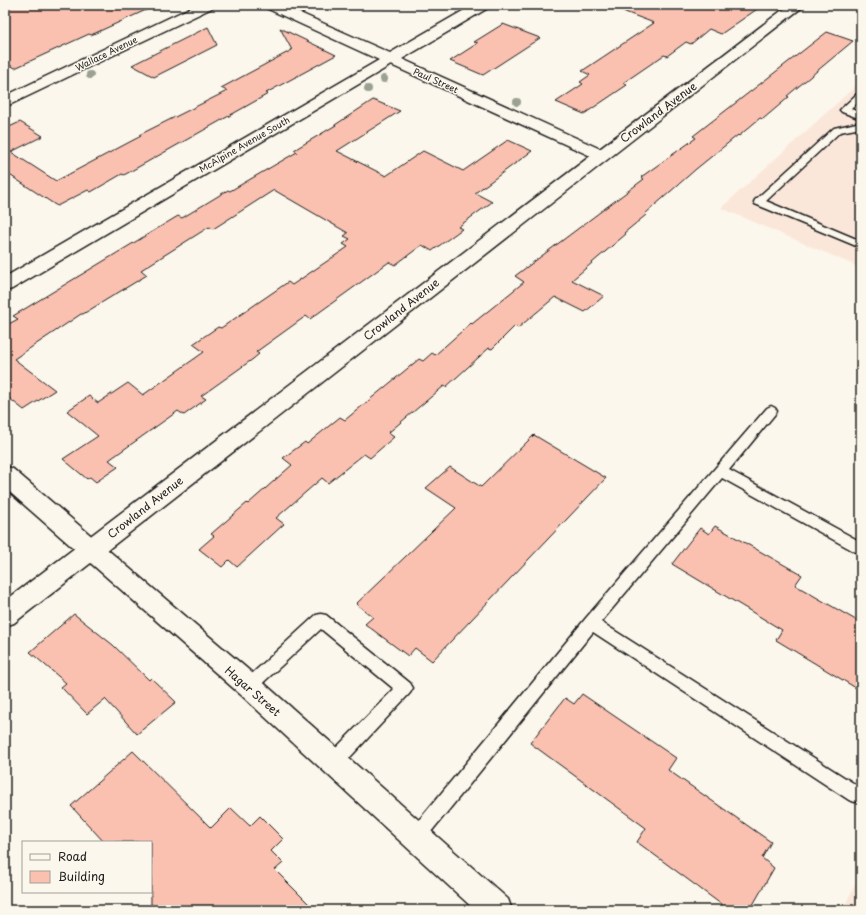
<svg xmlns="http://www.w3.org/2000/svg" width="866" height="915" font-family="'Playpen Sans',sans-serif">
  <rect width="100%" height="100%" fill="#fbf7ec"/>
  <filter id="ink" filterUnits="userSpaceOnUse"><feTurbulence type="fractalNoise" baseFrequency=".025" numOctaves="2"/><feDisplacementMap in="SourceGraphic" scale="8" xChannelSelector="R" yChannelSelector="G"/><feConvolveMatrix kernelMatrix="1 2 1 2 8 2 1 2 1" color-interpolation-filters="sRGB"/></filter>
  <g filter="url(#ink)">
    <path fill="#fbe7da" d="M 861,81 L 861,268 L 721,208 L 826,113 Z
      M 861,874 L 861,910 L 842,910 Z"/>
    <path fill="#fac1b1" stroke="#1c1c1c" d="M 5,5 L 157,5 L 91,35 L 89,34 L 15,68 L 5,62 Z
      M 613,5 L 763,5 L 721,34 L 709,29 L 691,44 L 686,42 L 667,56 L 664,55 L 623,83 L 627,85 L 584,114 L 556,102 L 583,84 L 580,82 L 590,75 L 582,71 L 654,23 L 612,7 Z
      M 503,24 L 540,38 L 483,75 L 450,61 L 478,43 L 474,42 Z
      M 208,27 L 217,45 L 154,77 L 132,65 Z
      M 280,28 L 336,55 L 266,93 L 268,94 L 124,175 L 122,174 L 91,192 L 88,190 L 57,206 L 5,172 L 5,160 L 10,153 L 5,155 L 5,129 L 20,122 L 43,136 L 11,152 L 56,181 L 141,136 L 139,135 L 227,91 L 221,88 L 292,50 Z
      M 827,32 L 853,41 L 787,96 L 789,97 L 763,119 L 760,118 L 739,136 L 738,135 L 696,169 L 645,214 L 646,215 L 624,233 L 626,234 L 572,280 L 604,296 L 585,312 L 555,297 L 518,328 L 515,326 L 492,349 L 489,348 L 446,387 L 444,386 L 388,433 L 394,437 L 370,458 L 364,454 L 328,483 L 322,478 L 276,518 L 284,524 L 237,567 L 229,560 L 222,567 L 199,549 L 214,536 L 211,534 L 247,503 L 248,504 L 292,465 L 283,458 L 305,442 L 307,444 L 340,417 L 345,420 L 419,359 L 423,361 L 432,353 L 435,355 L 471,323 L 472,324 L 524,282 L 515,276 L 644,179 L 641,177 L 696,138 L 693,136 Z
      M 373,100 L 400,111 L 337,151 L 386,176 L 423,151 L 463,171 L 508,140 L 532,151 L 475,193 L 492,202 L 458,227 L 462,229 L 432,251 L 422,245 L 395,265 L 389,262 L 310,319 L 306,316 L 256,352 L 259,354 L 253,359 L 201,396 L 206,399 L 184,415 L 178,411 L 109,460 L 118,467 L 96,482 L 90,477 L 87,479 L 63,459 L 98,436 L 67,411 L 89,396 L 98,403 L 128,383 L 143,395 L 204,352 L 193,344 L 218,327 L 221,328 L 288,282 L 292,285 L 348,247 L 343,244 L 350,239 L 344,236 L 348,233 L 274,190 L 213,229 L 209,227 L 141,270 L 147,275 L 83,314 L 81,314 L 14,359 L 55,390 L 24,410 L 5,395 L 5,326 L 18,319 L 13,316 L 178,216 L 182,218 L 228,190 L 230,191 L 297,152 L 294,150 L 336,125 L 335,125 Z
      M 534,435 L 606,478 L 432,661 L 415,648 L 408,656 L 365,624 L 373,617 L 356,604 L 456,508 L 426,488 L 450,467 L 481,487 Z
      M 715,526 L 802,575 L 795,585 L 861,623 L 861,691 L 776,640 L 782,630 L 672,564 L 700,528 L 709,534 Z
      M 74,614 L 113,645 L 149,680 L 151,678 L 176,702 L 137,734 L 105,699 L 87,714 L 61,687 L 66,683 L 30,652 Z
      M 582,694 L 676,758 L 668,770 L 771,842 L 762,858 L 774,868 L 750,910 L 729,910 L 637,842 L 646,828 L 530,743 L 565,698 L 574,704 Z
      M 133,751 L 211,828 L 231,808 L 250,826 L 260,816 L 283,839 L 271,851 L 283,863 L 275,870 L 315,910 L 151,910 L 151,842 L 104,842 L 71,806 Z"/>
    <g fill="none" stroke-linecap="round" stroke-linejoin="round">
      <defs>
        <path id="lane" d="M 861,92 L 861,100 L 851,109 L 861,113 L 861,119 L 842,112 L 840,110 L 842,108 L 858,93 Z
          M 861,122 L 861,128 L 840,132 L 766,201 L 861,241 L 861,248 L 755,204 L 754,202 L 755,200 L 834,128 Z
          M 771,406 L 775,408 L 777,411 L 775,414 L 729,470 L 861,542 L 861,555 L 722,478 L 601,622 L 861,788 L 861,800 L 855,802 L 849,800 L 593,632 L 422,843 L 416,846 L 410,843 L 407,837 L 410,831 L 586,618 L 767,408 Z
          M 321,614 L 326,615 L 410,683 L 413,688 L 410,693 L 340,768 L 334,770 L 328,768 L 326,762 L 328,756 L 394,689 L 321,629 L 254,691 L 249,693 L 244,691 L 241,686 L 244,681 L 316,615 Z"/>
        <path id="street" d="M 196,5 L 214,5 L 212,8 L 5,107 L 5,96 Z
          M 264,5 L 282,5 L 390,53 L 473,5 L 490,5 L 488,8 L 402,59 L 607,152 L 609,155 L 607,158 L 601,160 L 595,158 L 391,65 L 12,289 L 5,291 L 5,277 L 379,60 L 266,8 Z
          M 5,466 L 13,469 L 258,678 L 508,899 L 512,910 L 475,910 L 240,694 L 5,488 Z"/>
        <path id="secondary" d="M 789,5 L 805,5 L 14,623 L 5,626 L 5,601 Z"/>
      </defs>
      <use href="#lane" stroke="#1c1c1c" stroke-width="3"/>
      <use href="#street" stroke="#1c1c1c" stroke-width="3"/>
      <use href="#secondary" stroke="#1c1c1c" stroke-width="3"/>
      <use href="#lane" fill="#fbf7ec" fill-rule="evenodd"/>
      <use href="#street" fill="#fbf7ec" fill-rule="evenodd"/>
      <use href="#secondary" fill="#fbf7ec" fill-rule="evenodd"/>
    </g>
    <g fill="#9aa192">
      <circle cx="90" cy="75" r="4"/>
      <circle cx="384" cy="79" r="4"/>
      <circle cx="368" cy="89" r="4"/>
      <circle cx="517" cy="102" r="4"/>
    </g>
  </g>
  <g text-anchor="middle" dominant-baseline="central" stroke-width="3" stroke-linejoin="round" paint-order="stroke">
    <g font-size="9" fill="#1c1c1c" stroke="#fbf7ec">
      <text transform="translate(106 53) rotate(-26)">Wallace Avenue</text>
      <text transform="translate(436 80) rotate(24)">Paul Street</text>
      <text transform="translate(244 144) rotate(-30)">McAlpine Avenue South</text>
    </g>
    <g font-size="11" fill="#1c1c1c" stroke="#fbf7ec">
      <text transform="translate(658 112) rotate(-37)">Crowland Avenue</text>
      <text transform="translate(401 309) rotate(-38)">Crowland Avenue</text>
      <text transform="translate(145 507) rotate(-38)">Crowland Avenue</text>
      <text transform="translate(253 691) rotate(41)">Hagar Street</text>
    </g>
  </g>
  <rect width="866" height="915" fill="none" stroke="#fbf7ec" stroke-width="20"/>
  <rect x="10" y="10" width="846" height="895" fill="none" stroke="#1c1c1c" stroke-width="1.5" filter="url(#ink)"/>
  <rect x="22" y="841" width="130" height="52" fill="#fbf7ec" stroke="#a29f99"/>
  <rect x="30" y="854" width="20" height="6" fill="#fbf7ec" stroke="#a29f99"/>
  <text x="58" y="861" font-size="12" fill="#1c1c1c">Road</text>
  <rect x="30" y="871" width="20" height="12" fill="#fac1b1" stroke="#a29f99"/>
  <text x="58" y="881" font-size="12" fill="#1c1c1c">Building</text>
</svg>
